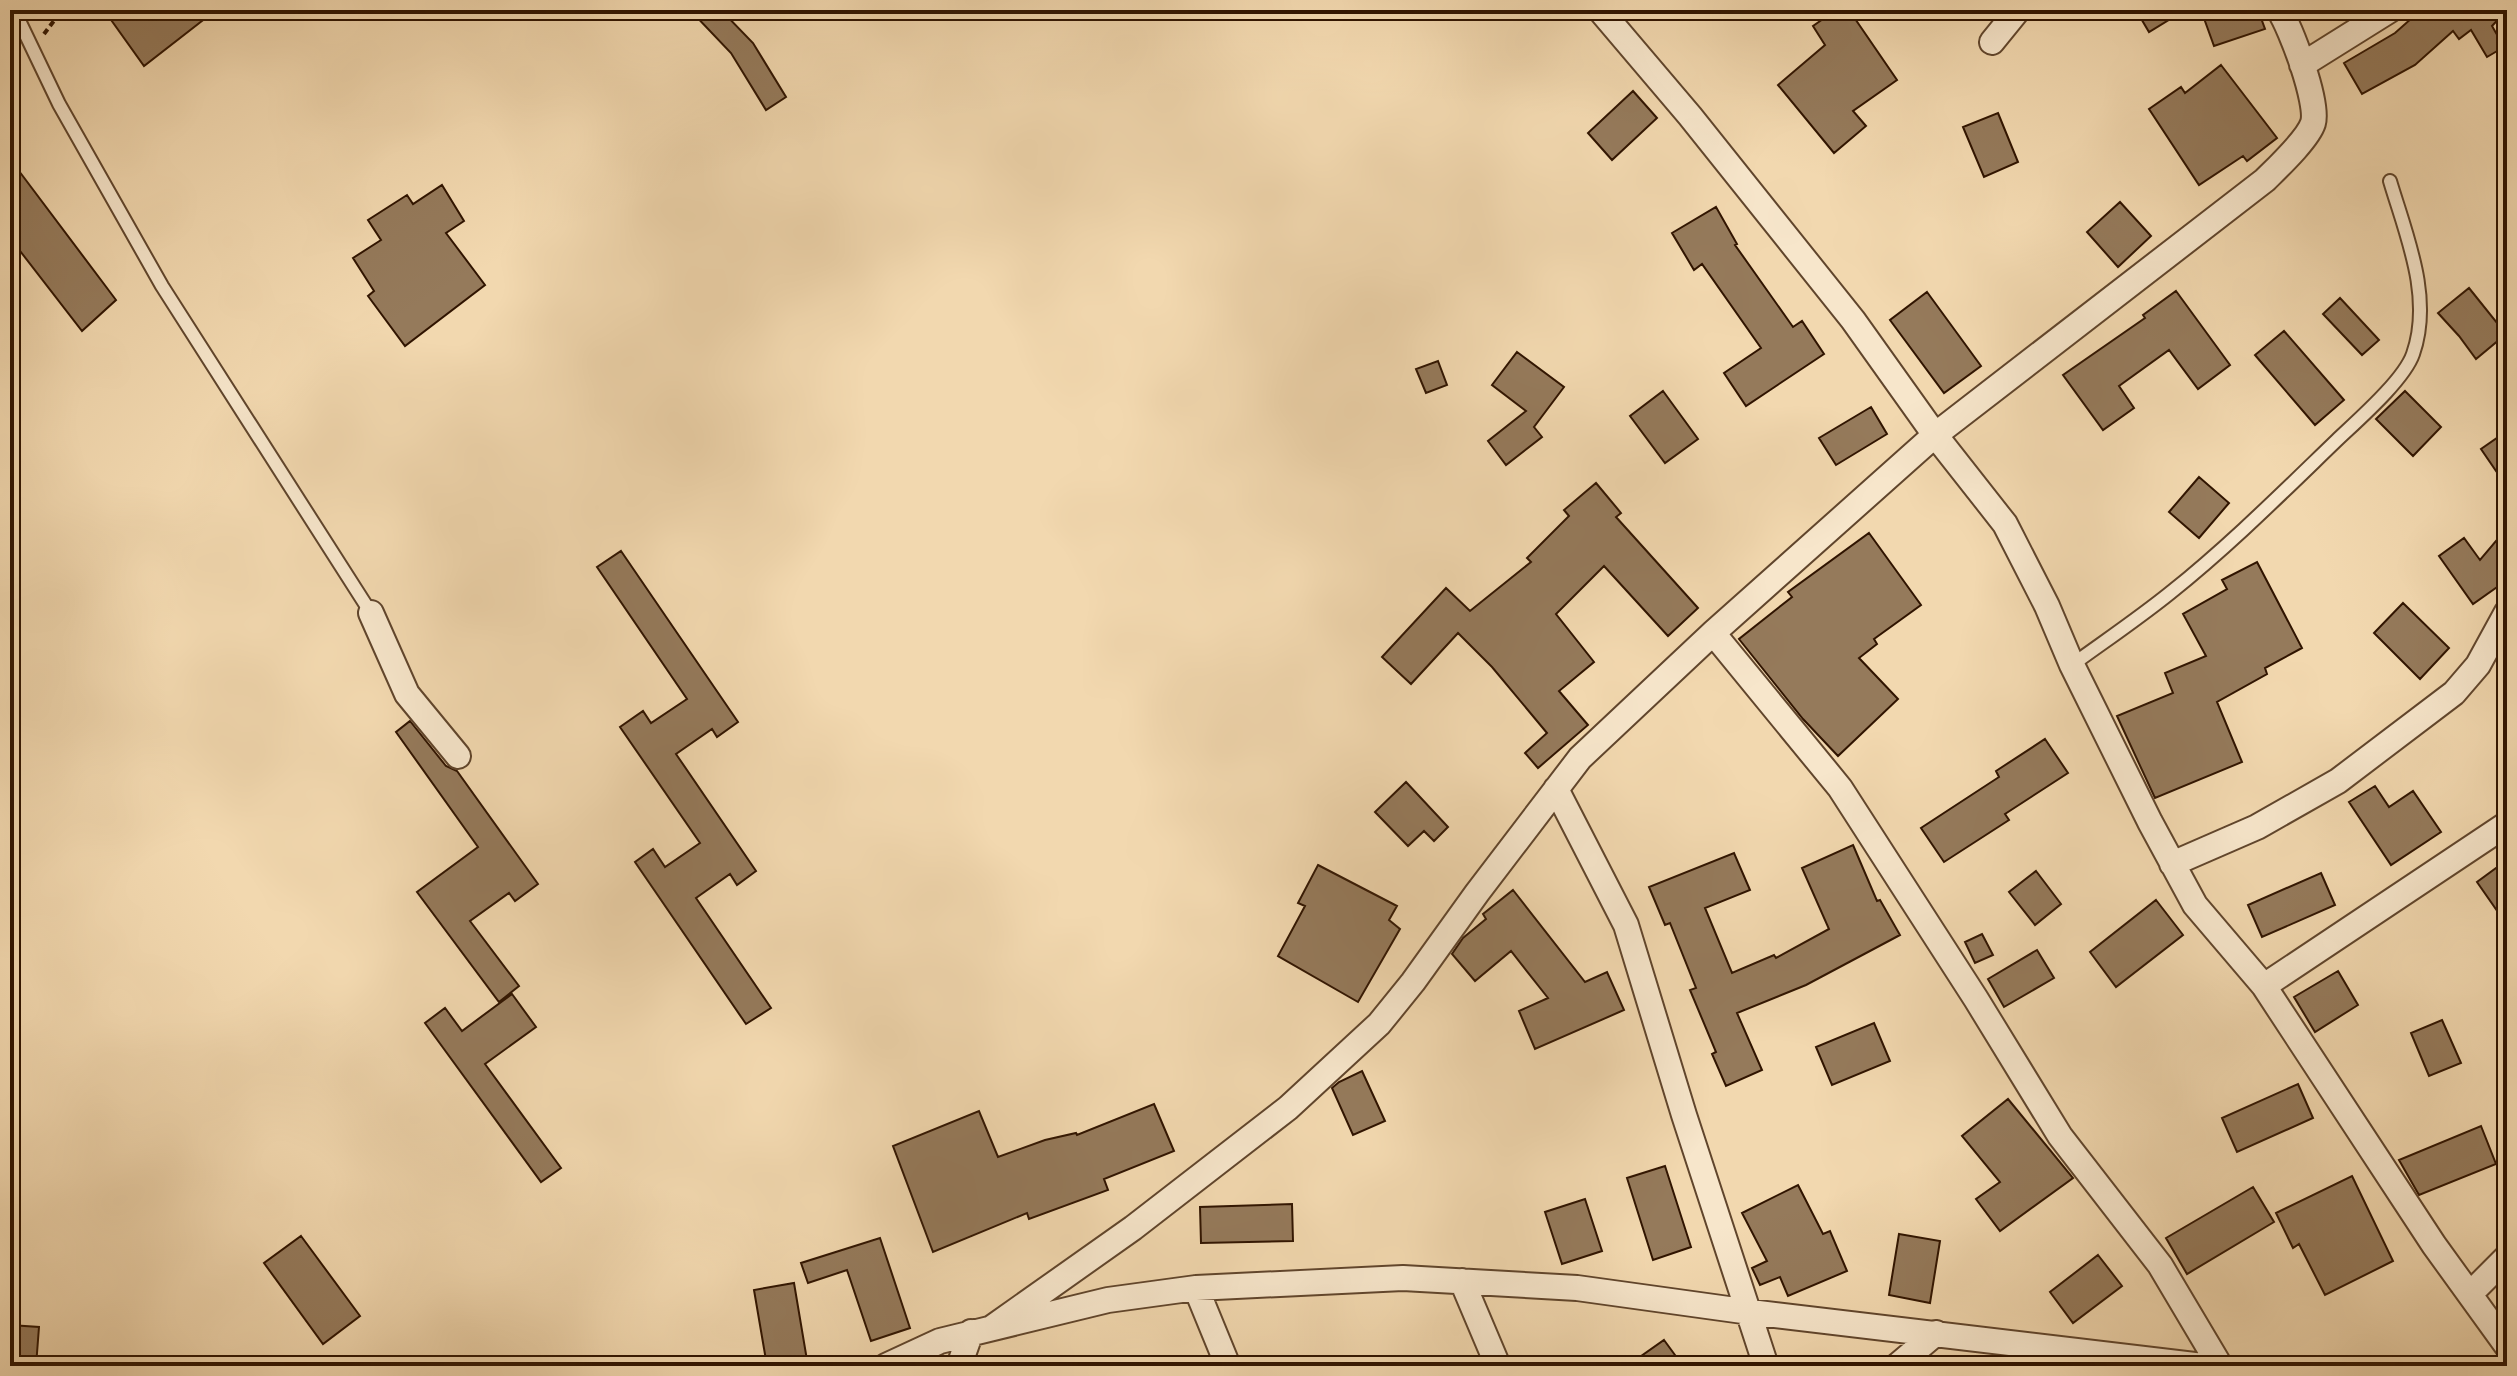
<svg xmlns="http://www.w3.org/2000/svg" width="2517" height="1376" font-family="'IM FELL Great Primer',serif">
  <rect width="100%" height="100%" fill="#f2d8af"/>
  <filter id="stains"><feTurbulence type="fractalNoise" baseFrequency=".0025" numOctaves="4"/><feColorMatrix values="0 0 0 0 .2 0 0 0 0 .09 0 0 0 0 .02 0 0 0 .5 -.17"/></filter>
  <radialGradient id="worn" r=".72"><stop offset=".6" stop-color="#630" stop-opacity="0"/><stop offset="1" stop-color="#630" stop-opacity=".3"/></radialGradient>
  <path fill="#957a5b" stroke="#301400" stroke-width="2" d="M 104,10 L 216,10 L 144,66 Z
    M 690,10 L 721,10 L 753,43 L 786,97 L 766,110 L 731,53 Z
    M 1836,10 L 1849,10 L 1897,80 L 1853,111 L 1866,126 L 1834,153 L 1778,85 L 1825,45 L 1813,26 Z
    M 2136,10 L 2185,10 L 2149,32 Z
    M 2201,10 L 2258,10 L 2265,29 L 2214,46 Z
    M 2421,10 L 2507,10 L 2492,26 L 2504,47 L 2487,57 L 2471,30 L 2459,39 L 2453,31 L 2415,65 L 2362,94 L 2344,63 L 2395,33 Z
    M 2221,65 L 2277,138 L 2247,161 L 2243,156 L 2199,185 L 2149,109 L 2181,87 L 2185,93 Z
    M 1633,91 L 1657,118 L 1612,160 L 1588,133 Z
    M 1998,113 L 2018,162 L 1984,177 L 1963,127 Z
    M 10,159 L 116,300 L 82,331 L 10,238 Z
    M 442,185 L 464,221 L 446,233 L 485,285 L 405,346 L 368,296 L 374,291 L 353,258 L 381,240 L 368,220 L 407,195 L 413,204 Z
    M 2120,202 L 2151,236 L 2118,267 L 2087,232 Z
    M 1716,207 L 1737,244 L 1735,245 L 1793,327 L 1802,321 L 1824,354 L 1746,406 L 1724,373 L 1761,348 L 1702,264 L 1694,270 L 1672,233 Z
    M 2469,288 L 2506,334 L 2476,359 L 2459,336 L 2438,313 Z
    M 2176,291 L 2230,365 L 2198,389 L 2169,350 L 2119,386 L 2134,408 L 2103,430 L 2063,375 L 2145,318 L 2143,315 Z
    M 1927,292 L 1981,366 L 1944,393 L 1890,320 Z
    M 2340,298 L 2379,340 L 2362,355 L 2323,314 Z
    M 2284,331 L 2344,400 L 2315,425 L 2255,355 Z
    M 1517,352 L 1564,387 L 1534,427 L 1542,437 L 1506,465 L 1488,441 L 1526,411 L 1492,385 Z
    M 1438,361 L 1447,385 L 1426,393 L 1416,369 Z
    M 1663,391 L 1698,439 L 1665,463 L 1630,416 Z
    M 2405,391 L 2441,427 L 2413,456 L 2376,419 Z
    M 1871,407 L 1887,434 L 1836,465 L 1819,438 Z
    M 2507,431 L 2507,487 L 2481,449 Z
    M 2199,477 L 2229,503 L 2199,538 L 2169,512 Z
    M 1596,483 L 1621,513 L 1616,517 L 1698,608 L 1668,636 L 1604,566 L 1556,614 L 1594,662 L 1559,691 L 1588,725 L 1538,768 L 1525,753 L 1547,733 L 1492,667 L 1458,633 L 1411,684 L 1382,657 L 1446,588 L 1470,611 L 1531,562 L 1527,558 L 1569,516 L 1564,510 Z
    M 2507,528 L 2507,580 L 2473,604 L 2439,556 L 2464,538 L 2480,560 Z
    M 1869,533 L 1921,605 L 1874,639 L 1877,644 L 1859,658 L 1898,699 L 1838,756 L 1803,719 L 1739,639 L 1792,597 L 1788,592 Z
    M 621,551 L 738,722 L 717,737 L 712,729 L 676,754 L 756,871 L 737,885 L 730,874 L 696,898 L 771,1008 L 746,1024 L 635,862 L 653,849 L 665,867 L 700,843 L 620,727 L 643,711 L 651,723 L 687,699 L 597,567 Z
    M 2257,562 L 2302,648 L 2265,668 L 2267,674 L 2217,702 L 2242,762 L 2155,798 L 2117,716 L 2173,693 L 2165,673 L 2206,656 L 2183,614 L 2227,589 L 2222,580 Z
    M 2403,603 L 2449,648 L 2420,679 L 2374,633 Z
    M 410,721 L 446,766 L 457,771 L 538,884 L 515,901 L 509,893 L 470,921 L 519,986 L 499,1002 L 417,892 L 478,847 L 396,732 Z
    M 2045,739 L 2068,773 L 2005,814 L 2009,820 L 1944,862 L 1921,828 L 1999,777 L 1996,771 Z
    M 1406,782 L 1448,827 L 1434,841 L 1424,831 L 1408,846 L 1375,812 Z
    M 2375,786 L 2389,807 L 2413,791 L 2441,832 L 2391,865 L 2349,802 Z
    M 1853,845 L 1877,901 L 1880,900 L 1900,935 L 1806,985 L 1737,1013 L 1762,1070 L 1726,1086 L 1712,1054 L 1716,1052 L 1690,990 L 1696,988 L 1670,923 L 1665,925 L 1649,887 L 1734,853 L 1750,890 L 1705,908 L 1732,973 L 1774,955 L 1776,958 L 1829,929 L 1802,868 Z
    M 2507,860 L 2507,925 L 2477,882 Z
    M 1318,865 L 1397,906 L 1389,920 L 1400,929 L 1358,1002 L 1278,956 L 1305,906 L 1298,903 Z
    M 2036,871 L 2061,904 L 2035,925 L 2009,892 Z
    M 2321,873 L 2335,905 L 2262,937 L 2248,905 Z
    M 1513,890 L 1585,982 L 1607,972 L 1624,1010 L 1535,1049 L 1519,1011 L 1548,998 L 1511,951 L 1475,981 L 1452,954 L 1463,938 L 1486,919 L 1483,914 Z
    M 2156,900 L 2183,935 L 2116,987 L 2090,952 Z
    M 1982,934 L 1993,955 L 1975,963 L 1965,942 Z
    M 2037,950 L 2054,978 L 2004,1007 L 1988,979 Z
    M 2338,971 L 2358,1005 L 2315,1032 L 2294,997 Z
    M 512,994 L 536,1027 L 485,1064 L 561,1168 L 541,1182 L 425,1023 L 445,1008 L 462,1031 Z
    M 2442,1020 L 2461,1063 L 2429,1076 L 2411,1033 Z
    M 1874,1023 L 1890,1061 L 1832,1085 L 1816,1047 Z
    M 1362,1071 L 1385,1121 L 1353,1135 L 1332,1088 L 1339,1082 Z
    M 2298,1084 L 2313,1118 L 2237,1152 L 2222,1118 Z
    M 2008,1099 L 2073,1178 L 2000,1231 L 1976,1199 L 2000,1182 L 1962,1136 Z
    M 1154,1104 L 1174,1151 L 1104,1179 L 1108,1190 L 1029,1219 L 1027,1213 L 933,1252 L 893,1146 L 979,1111 L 998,1157 L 1045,1140 L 1076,1133 L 1077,1135 Z
    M 2481,1126 L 2496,1164 L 2419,1195 L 2399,1160 Z
    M 1665,1166 L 1691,1247 L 1653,1260 L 1627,1178 Z
    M 2352,1176 L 2393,1261 L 2325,1295 L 2299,1244 L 2293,1248 L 2276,1213 Z
    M 1798,1185 L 1823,1234 L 1830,1231 L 1847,1271 L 1788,1296 L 1780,1277 L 1760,1285 L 1752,1268 L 1767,1261 L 1742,1213 Z
    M 2253,1187 L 2274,1222 L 2187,1274 L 2166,1238 Z
    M 1585,1199 L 1602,1251 L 1562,1264 L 1545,1212 Z
    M 1292,1204 L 1293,1241 L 1201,1243 L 1200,1207 Z
    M 1899,1234 L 1940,1241 L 1930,1303 L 1889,1295 Z
    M 301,1236 L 360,1316 L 323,1344 L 264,1263 Z
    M 880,1238 L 910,1328 L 871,1341 L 847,1270 L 808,1283 L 801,1263 Z
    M 2098,1255 L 2122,1286 L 2073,1323 L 2050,1292 Z
    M 794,1283 L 808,1366 L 767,1366 L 754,1290 Z
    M 10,1325 L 39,1327 L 36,1366 L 10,1366 Z
    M 1664,1340 L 1683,1366 L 1627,1366 Z"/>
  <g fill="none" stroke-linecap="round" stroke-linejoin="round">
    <defs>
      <path id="lane" d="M 14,10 L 59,104 L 162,286 L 371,613
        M 2072,665 C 2105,641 2139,618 2170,593 C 2229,546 2283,492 2337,440 C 2358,420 2404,380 2413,354 C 2433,297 2406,235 2390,181"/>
      <path id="street" d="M 1600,10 L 1690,116 L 1853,320 L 1935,435 L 2005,524 L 2047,606 L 2072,665 L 2150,822 L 2195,905 L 2264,986 L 2434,1245 L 2507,1346
        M 1992,42 L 2018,10
        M 2302,65 L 2390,10
        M 371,613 L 407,694 L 458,756
        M 1713,633 L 1840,788 L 1976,999 L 2060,1136 L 2160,1265 L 2220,1366
        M 1556,789 L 1626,925 L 1684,1115 L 1766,1366
        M 2172,864 L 2257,827 L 2338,781 L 2454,693 L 2478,665 L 2507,612
        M 2264,986 L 2507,824
        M 1462,1281 L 1498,1366
        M 1196,1288 L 1228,1366
        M 2470,1294 L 2507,1257
        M 993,1327 L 1133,1228 L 1288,1108 L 1379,1024 L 1413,982 L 1477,893 L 1580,758 L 1713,633 L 1935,435 L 2265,180 C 2277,168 2308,139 2313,123 C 2319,103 2291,28 2279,10
        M 886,1366 L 940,1341 L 1108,1300 L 1196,1288 L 1403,1278 L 1577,1288 L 1750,1312 L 2203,1366
        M 959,1366 L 971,1332
        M 1897,1366 L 1936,1333"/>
    </defs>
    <use href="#lane" stroke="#60452c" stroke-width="16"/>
    <use href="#street" stroke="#60452c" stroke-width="28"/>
    <path stroke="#301400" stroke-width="4" stroke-dasharray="6 4" stroke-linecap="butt" d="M 44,34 L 62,10"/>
    <use href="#lane" stroke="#f7e6cb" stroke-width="12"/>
    <use href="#street" stroke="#f7e6cb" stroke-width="24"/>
  </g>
  <rect width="2517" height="1376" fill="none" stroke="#f2d8af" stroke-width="40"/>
  <rect x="12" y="12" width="2493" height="1352" fill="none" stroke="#301400" stroke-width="4"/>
  <rect x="20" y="20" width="2477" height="1336" fill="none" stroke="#301400" stroke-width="2"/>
  <rect width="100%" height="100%" filter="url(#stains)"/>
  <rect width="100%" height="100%" fill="url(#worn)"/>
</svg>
